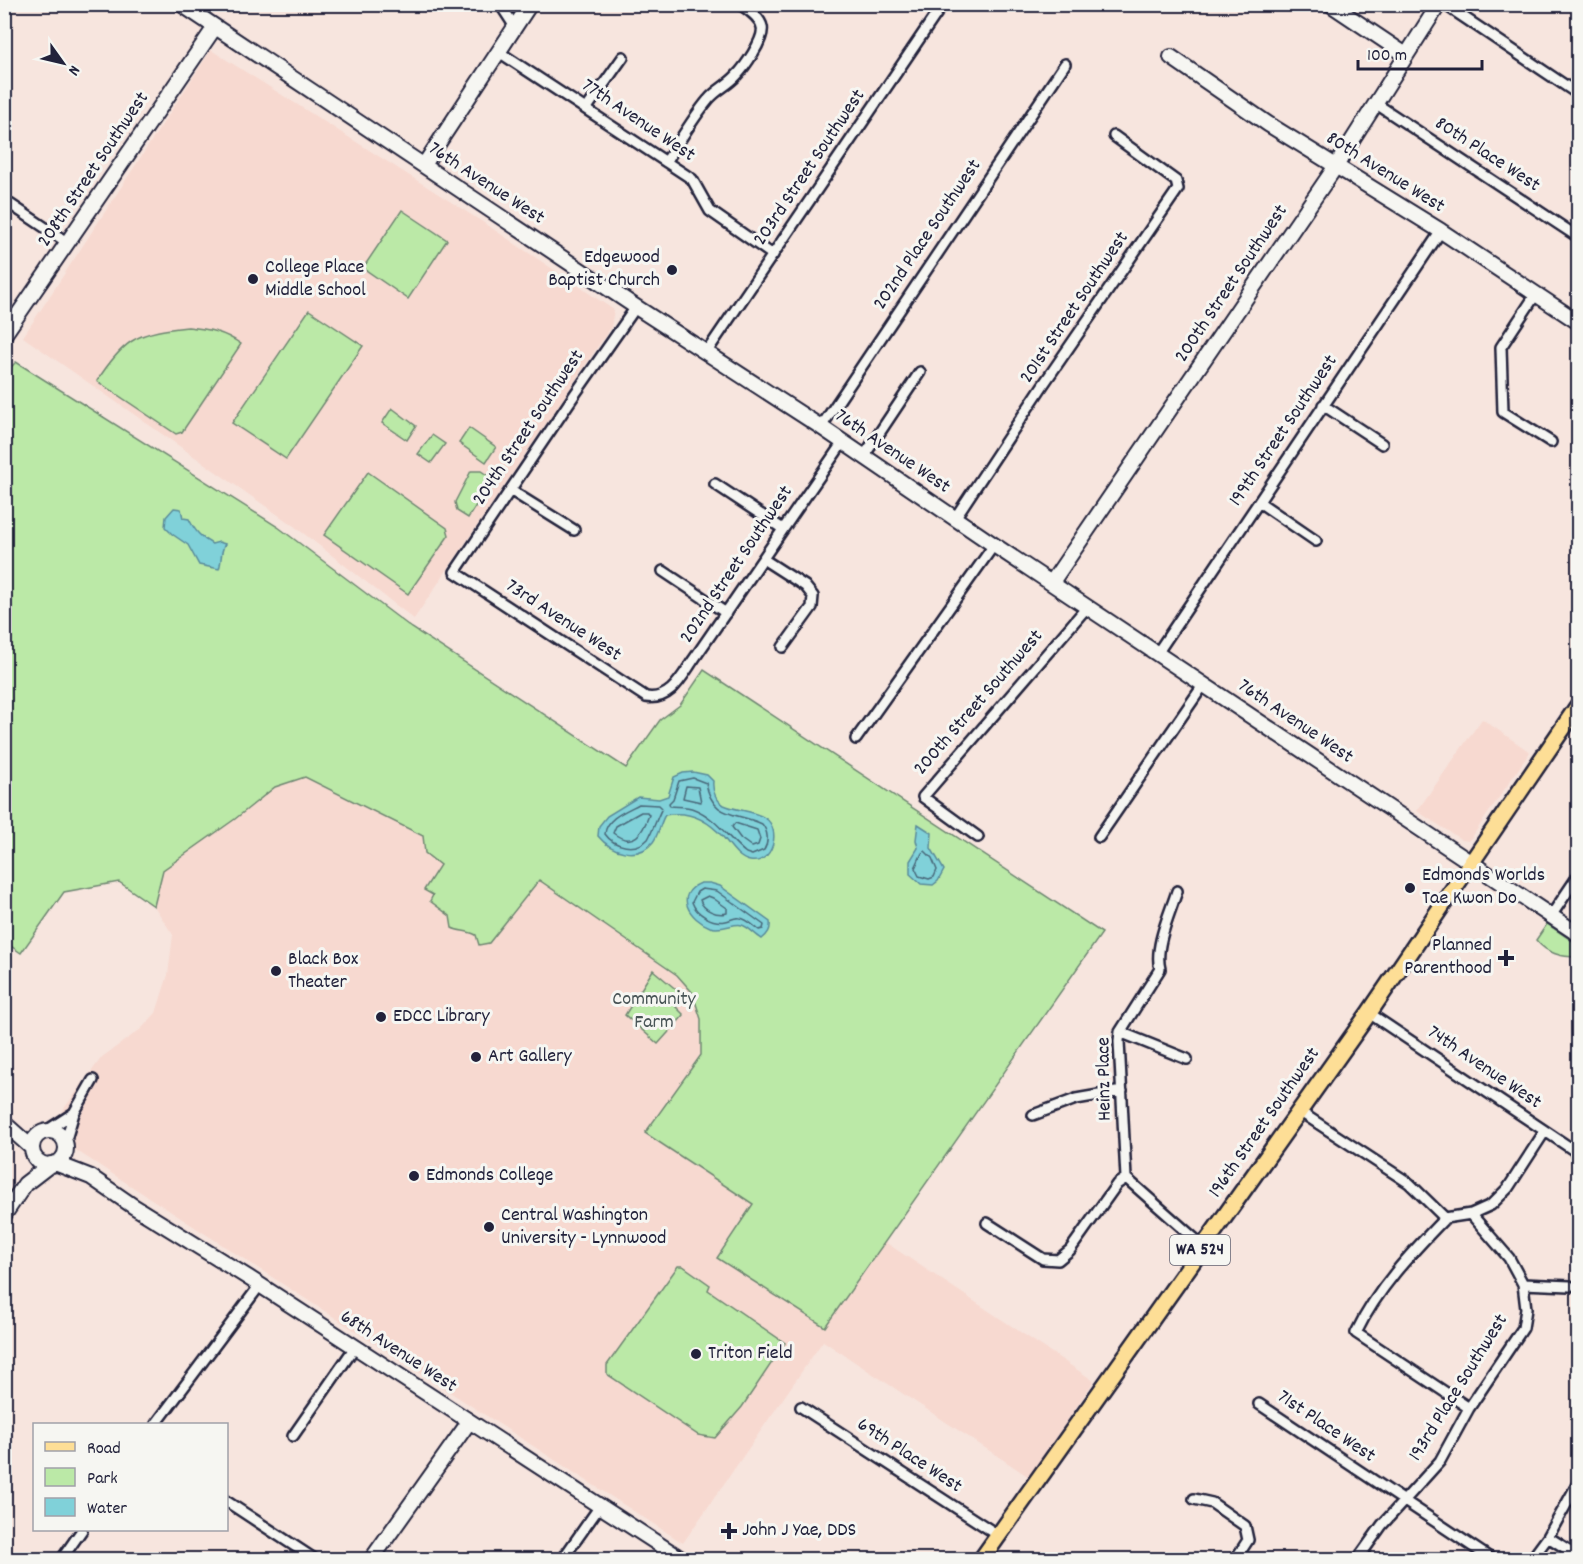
<svg xmlns="http://www.w3.org/2000/svg" width="1583" height="1564" font-family="Dekko,sans-serif">
  <rect width="100%" height="100%" fill="#f7e5de"/>
  <filter id="ink" filterUnits="userSpaceOnUse"><feTurbulence type="fractalNoise" baseFrequency=".0167" numOctaves="2"/><feDisplacementMap in="SourceGraphic" scale="12" xChannelSelector="R" yChannelSelector="G"/><feConvolveMatrix kernelMatrix="1 2 1 2 8 2 1 2 1" color-interpolation-filters="sRGB"/></filter>
  <g filter="url(#ink)">
    <path fill="#f7d9d0" d="M 211,50 L 481,221 L 614,310 L 611,327 L 414,619 L 294,526 L 23,337 Z
      M 1482,719 L 1530,752 L 1472,837 L 1468,841 L 1462,840 L 1417,811 Z
      M 305,777 L 424,836 L 441,865 L 430,901 L 450,916 L 459,931 L 467,930 L 476,935 L 479,945 L 489,943 L 539,880 L 677,975 L 692,992 L 701,1019 L 702,1055 L 645,1133 L 753,1204 L 717,1257 L 825,1327 L 885,1242 L 1094,1381 L 1029,1477 L 823,1341 L 683,1543 L 74,1149 L 46,1133 L 102,1057 L 141,1029 L 156,1013 L 168,975 L 173,935 L 154,906 L 162,870 L 235,819 L 275,787 Z"/>
    <path fill="#bbe9a7" stroke="#6e8671" stroke-width="1.5" d="M 402,210 L 447,240 L 408,299 L 363,268 Z
      M 309,310 L 363,346 L 286,459 L 232,423 Z
      M 188,327 C 209,329 224,332 241,344 L 182,432 L 176,434 L 97,381 C 106,367 118,350 132,341 C 148,331 170,329 188,327 Z
      M 16,362 L 278,527 L 412,628 L 626,768 L 660,720 L 680,705 L 704,670 L 1102,933 L 825,1327 L 717,1258 L 753,1204 L 645,1133 L 701,1055 L 701,1019 L 692,992 L 677,975 L 539,880 L 489,943 L 479,945 L 476,935 C 467,930 460,932 452,928 L 450,916 L 430,901 L 433,895 L 424,890 L 440,865 L 425,853 L 423,836 L 305,777 L 275,787 L 235,819 L 163,870 L 154,906 L 119,882 L 64,892 L 21,953 L 5,942 L 4,374 Z
      M 392,408 L 416,426 L 407,440 L 382,423 Z
      M 469,428 L 496,447 L 486,462 L 459,443 Z
      M 432,435 L 445,444 L 431,463 L 418,454 Z
      M 471,471 L 481,471 L 490,477 L 487,488 L 468,518 L 457,511 L 455,502 Z
      M 368,472 L 447,528 L 449,535 L 408,594 L 324,535 Z
      M 1547,924 L 1578,945 L 1578,957 C 1562,957 1547,954 1536,940 Z
      M 653,970 L 685,997 L 676,1007 L 684,1015 L 658,1044 L 625,1015 Z
      M 678,1266 L 683,1266 L 710,1285 L 708,1290 L 785,1343 L 742,1407 L 715,1438 L 698,1435 L 607,1374 L 607,1365 Z"/>
    <path fill="#80d1d9" stroke="#5a8b9a" stroke-width="1.5" d="M 174,508 L 181,509 L 183,518 L 189,519 C 195,531 201,538 212,544 L 219,542 L 225,544 C 220,552 222,561 219,569 L 199,565 L 188,545 L 172,534 L 165,527 L 166,517 Z
      M 693,772 L 707,775 L 713,781 C 712,791 716,800 724,805 C 737,811 753,810 765,818 C 782,829 773,865 750,861 C 738,859 730,845 723,837 C 707,819 688,810 665,815 C 660,823 659,834 653,842 C 638,861 611,852 598,836 L 599,826 L 607,816 L 638,797 L 659,799 L 668,796 L 674,777 L 683,773 Z
      M 918,824 L 932,833 L 931,848 L 944,870 L 938,881 L 933,885 L 921,884 L 910,874 L 910,861 L 918,848 L 916,840 Z
      M 701,883 L 710,883 L 720,886 L 770,922 C 771,930 768,934 762,939 C 755,935 749,927 742,925 C 735,922 722,931 710,927 C 690,919 673,895 701,883 Z"/>
    <g fill="none" stroke-linecap="round" stroke-linejoin="round">
      <path stroke="#48687a" stroke-width="1.5" d="M 693,778 L 706,783 C 712,818 735,812 762,824 C 768,831 769,842 764,850 L 752,855 L 746,853 C 728,839 717,818 694,809 C 687,806 678,807 670,806 L 669,803 L 673,799 L 679,781 Z
        M 686,786 L 698,787 L 701,802 L 683,798 Z
        M 639,804 L 659,805 L 662,808 C 659,813 651,835 648,839 C 636,852 614,847 605,834 C 606,818 626,811 639,804 Z
        M 641,812 L 647,812 L 649,815 C 643,832 634,849 613,833 L 616,826 Z
        M 735,823 L 757,830 L 760,839 L 758,845 L 752,847 L 741,839 L 732,827 Z
        M 925,851 L 932,858 L 937,870 L 934,877 L 929,879 L 919,876 L 915,868 L 922,853 Z
        M 702,889 L 717,891 L 764,925 L 763,929 L 759,930 C 753,926 748,919 740,918 C 734,917 731,920 726,921 C 713,924 696,914 692,902 L 697,892 Z
        M 708,896 L 713,898 L 727,908 L 727,913 C 717,916 703,910 700,900 Z"/>
      <defs>
        <path id="street" d="M 500,4 L 515,27
          M 1444,4 L 1578,94
          M 499,52 L 692,179 L 710,211 L 773,255
          M 1375,103 L 1578,237
          M 587,108 L 623,57
          M 666,162 C 680,141 692,119 708,100 C 716,90 728,85 736,76 C 744,68 765,39 762,27 C 760,17 748,10 740,4
          M 4,200 L 68,243
          M 1536,294 L 1501,347 L 1503,412 L 1551,442
          M 636,307 L 575,394 L 455,572 L 646,697 C 671,701 682,676 694,659 L 843,442
          M 706,353 L 943,4
          M 1323,405 L 1382,444
          M 821,427 L 1065,64
          M 864,456 L 920,372
          M 715,484 L 783,529
          M 510,490 L 574,530
          M 1259,502 L 1316,541
          M 955,518 L 1043,385 L 1178,189 L 1176,181 L 1114,136
          M 763,559 L 805,586 L 813,596 L 812,607 L 783,647
          M 663,571 L 726,613
          M 1158,652 L 1441,231
          M 856,739 L 994,545
          M 978,837 L 923,797 L 1088,606
          M 1099,837 L 1204,684
          M 1177,891 C 1170,913 1154,947 1160,969 L 1120,1032 L 1119,1041 L 1126,1178 L 1203,1246
          M 1551,916 L 1578,876
          M 1369,1013 L 1578,1153
          M 1120,1032 L 1187,1059
          M 1299,1111 L 1409,1183 L 1445,1218 L 1471,1214 L 1509,1258 L 1523,1284 L 1526,1309 L 1523,1328 L 1469,1408 L 1440,1461 L 1382,1525 L 1357,1560
          M 1033,1115 L 1076,1099 L 1122,1091
          M 46,1131 L 74,1113
          M 65,1143 L 74,1113 L 93,1080
          M 1471,1214 L 1491,1205 L 1508,1188 L 1545,1131
          M 1445,1218 C 1411,1253 1377,1289 1356,1333 L 1469,1408
          M 987,1223 L 1043,1259 L 1058,1260 L 1070,1250 L 1117,1184 L 1126,1178
          M 1523,1284 L 1570,1286
          M 1259,1404 L 1493,1560
          M 801,1407 L 998,1535
          M 156,1424 L 260,1285
          M 293,1436 L 355,1347
          M 1194,1499 L 1212,1503 L 1245,1526 L 1248,1540 L 1235,1560
          M 226,1501 L 316,1560
          M 1548,1537 L 1578,1556
          M 61,1560 L 82,1530
          M 562,1560 L 600,1506
          M 1531,1560 L 1548,1537 L 1578,1483"/>
        <path id="secondary" d="M 181,4 L 636,307 L 821,427 L 994,545 L 1578,934
          M 1330,4 L 1406,55
          M 1171,57 L 1268,124 L 1441,231 L 1578,322
          M 424,165 L 530,4
          M 4,335 L 215,27
          M 1052,582 L 1336,166 L 1439,4
          M 4,1123 L 32,1148
          M32 1148a17 17 0 1 1 34 0a17 17 0 1 1-34 0Z
          M 55,1163 L 91,1177 L 133,1206 L 249,1278 L 683,1560
          M 4,1215 L 25,1184 L 51,1164
          M 371,1560 L 469,1422"/>
        <path id="primary" d="M 981,1560 L 1369,1013 L 1578,706"/>
      </defs>
      <use href="#street" stroke="#22223b" stroke-width="14"/>
      <use href="#secondary" stroke="#22223b" stroke-width="18"/>
      <use href="#primary" stroke="#22223b" stroke-width="20"/>
      <use href="#street" stroke="#f6f6f2" stroke-width="9"/>
      <use href="#secondary" stroke="#f6f6f2" stroke-width="14"/>
      <use href="#primary" stroke="#fdde96" stroke-width="15"/>
    </g>
  </g>
  <g fill="#22223b" stroke="#f6f6f2" stroke-width="2">
    <circle cx="672" cy="270" r="6"/>
    <circle cx="253" cy="279" r="6"/>
    <circle cx="1410" cy="888" r="6"/>
    <path d="M1503 949h6v6h6v6h-6v6h-6v-6h-6v-6h6z"/>
    <circle cx="276" cy="971" r="6"/>
    <circle cx="381" cy="1017" r="6"/>
    <circle cx="476" cy="1057" r="6"/>
    <circle cx="414" cy="1176" r="6"/>
    <circle cx="489" cy="1227" r="6"/>
    <circle cx="696" cy="1354" r="6"/>
    <path d="M726 1522h6v6h6v6h-6v6h-6v-6h-6v-6h6z"/>
  </g>
  <g text-anchor="middle" dominant-baseline="central" stroke-width="6" stroke-linejoin="round" paint-order="stroke">
    <rect fill="#f6f6f2" stroke="#626272" stroke-width="1.5" x="1170" y="1235" width="60" height="30" rx="4.5"/>
    <g font-size="18" font-weight="bold" fill="#22223b">
      <text x="1200" y="1250">WA 524</text>
    </g>
    <g font-size="20" fill="#22223b" stroke="#f6f6f2">
      <text transform="translate(638 121) rotate(34)">77th Avenue West</text>
      <text transform="translate(1487 155) rotate(33)">80th Place West</text>
      <text transform="translate(810 168) rotate(-56)">203rd Street Southwest</text>
      <text transform="translate(94 170) rotate(-56)">208th Street Southwest</text>
      <text transform="translate(1385 173) rotate(32)">80th Avenue West</text>
      <text transform="translate(486 184) rotate(33)">76th Avenue West</text>
      <text transform="translate(928 235) rotate(-56)">202nd Place Southwest</text>
      <text transform="translate(1232 284) rotate(-56)">200th Street Southwest</text>
      <text transform="translate(1075 308) rotate(-56)">201st Street Southwest</text>
      <text transform="translate(529 428) rotate(-56)">204th Street Southwest</text>
      <text transform="translate(1284 431) rotate(-56)">199th Street Southwest</text>
      <text transform="translate(892 452) rotate(34)">76th Avenue West</text>
      <text transform="translate(737 565) rotate(-56)">202nd Street Southwest</text>
      <text transform="translate(563 621) rotate(33)">73rd Avenue West</text>
      <text transform="translate(979 703) rotate(-49)">200th Street Southwest</text>
      <text transform="translate(1295 722) rotate(34)">76th Avenue West</text>
      <text transform="translate(1484 1068) rotate(34)">74th Avenue West</text>
      <text transform="translate(1105 1079) rotate(-91)">Heinz Place</text>
      <text transform="translate(1265 1123) rotate(-55)">196th Street Southwest</text>
      <text transform="translate(398 1352) rotate(33)">68th Avenue West</text>
      <text transform="translate(1459 1388) rotate(-58)">193rd Place Southwest</text>
      <text transform="translate(1326 1427) rotate(34)">71st Place West</text>
      <text transform="translate(909 1456) rotate(33)">69th Place West</text>
    </g>
    <g font-size="20" fill="#22223b" stroke="#f6f6f2" text-anchor="start">
      <text x="660" y="258" text-anchor="end">Edgewood<tspan x="660" dy="23">Baptist Church</tspan></text>
      <text x="265" y="268">College Place<tspan x="265" dy="23">Middle School</tspan></text>
      <text x="1422" y="876">Edmonds Worlds<tspan x="1422" dy="23">Tae Kwon Do</tspan></text>
      <text x="1492" y="946" text-anchor="end">Planned<tspan x="1492" dy="23">Parenthood</tspan></text>
      <text x="288" y="960">Black Box<tspan x="288" dy="23">Theater</tspan></text>
      <text x="393" y="1017">EDCC Library</text>
      <text x="488" y="1057">Art Gallery</text>
      <text x="426" y="1176">Edmonds College</text>
      <text x="501" y="1216">Central Washington<tspan x="501" dy="23">University - Lynnwood</tspan></text>
      <text x="708" y="1354">Triton Field</text>
      <text x="742" y="1531">John J Yae, DDS</text>
    </g>
    <g font-size="20" fill="#485456" stroke="#f6f6f2">
      <text x="654" y="1000">Community<tspan x="654" dy="23">Farm</tspan></text>
    </g>
  </g>
  <rect width="1583" height="1564" fill="none" stroke="#f6f6f2" stroke-width="24"/>
  <rect x="12" y="12" width="1559" height="1540" fill="none" stroke="#22223b" stroke-width="2" filter="url(#ink)"/>
  <rect x="33" y="1423" width="195" height="108" fill="#f6f6f2" stroke="#a1a1a9" stroke-width="1.5"/>
  <rect x="45" y="1442" width="30" height="9" fill="#fdde96" stroke="#a1a1a9" stroke-width="1.5"/>
  <text x="87" y="1453" font-size="18" fill="#22223b">Road</text>
  <rect x="45" y="1468" width="30" height="18" fill="#bbe9a7" stroke="#a1a1a9" stroke-width="1.5"/>
  <text x="87" y="1483" font-size="18" fill="#22223b">Park</text>
  <rect x="45" y="1498" width="30" height="18" fill="#80d1d9" stroke="#a1a1a9" stroke-width="1.5"/>
  <text x="87" y="1513" font-size="18" fill="#22223b">Water</text>
  <g transform="translate(63 63) rotate(124)" stroke="#f6f6f2" stroke-width="4.5" paint-order="stroke">
  <path d="M0-4.5L10 22L0 15L-10 22Z" fill="#22223b"/>
  <text y="-9" font-size="16" font-weight="bold" text-anchor="middle" fill="#22223b">N</text>
  </g>
  <path d="M1358 60v9h124v-9" fill="none" stroke="#22223b" stroke-width="3"/>
  <text x="1367" y="60" font-size="18" fill="#22223b" stroke="#f6f6f2" stroke-width="4.5" paint-order="stroke">100 m</text>
</svg>
